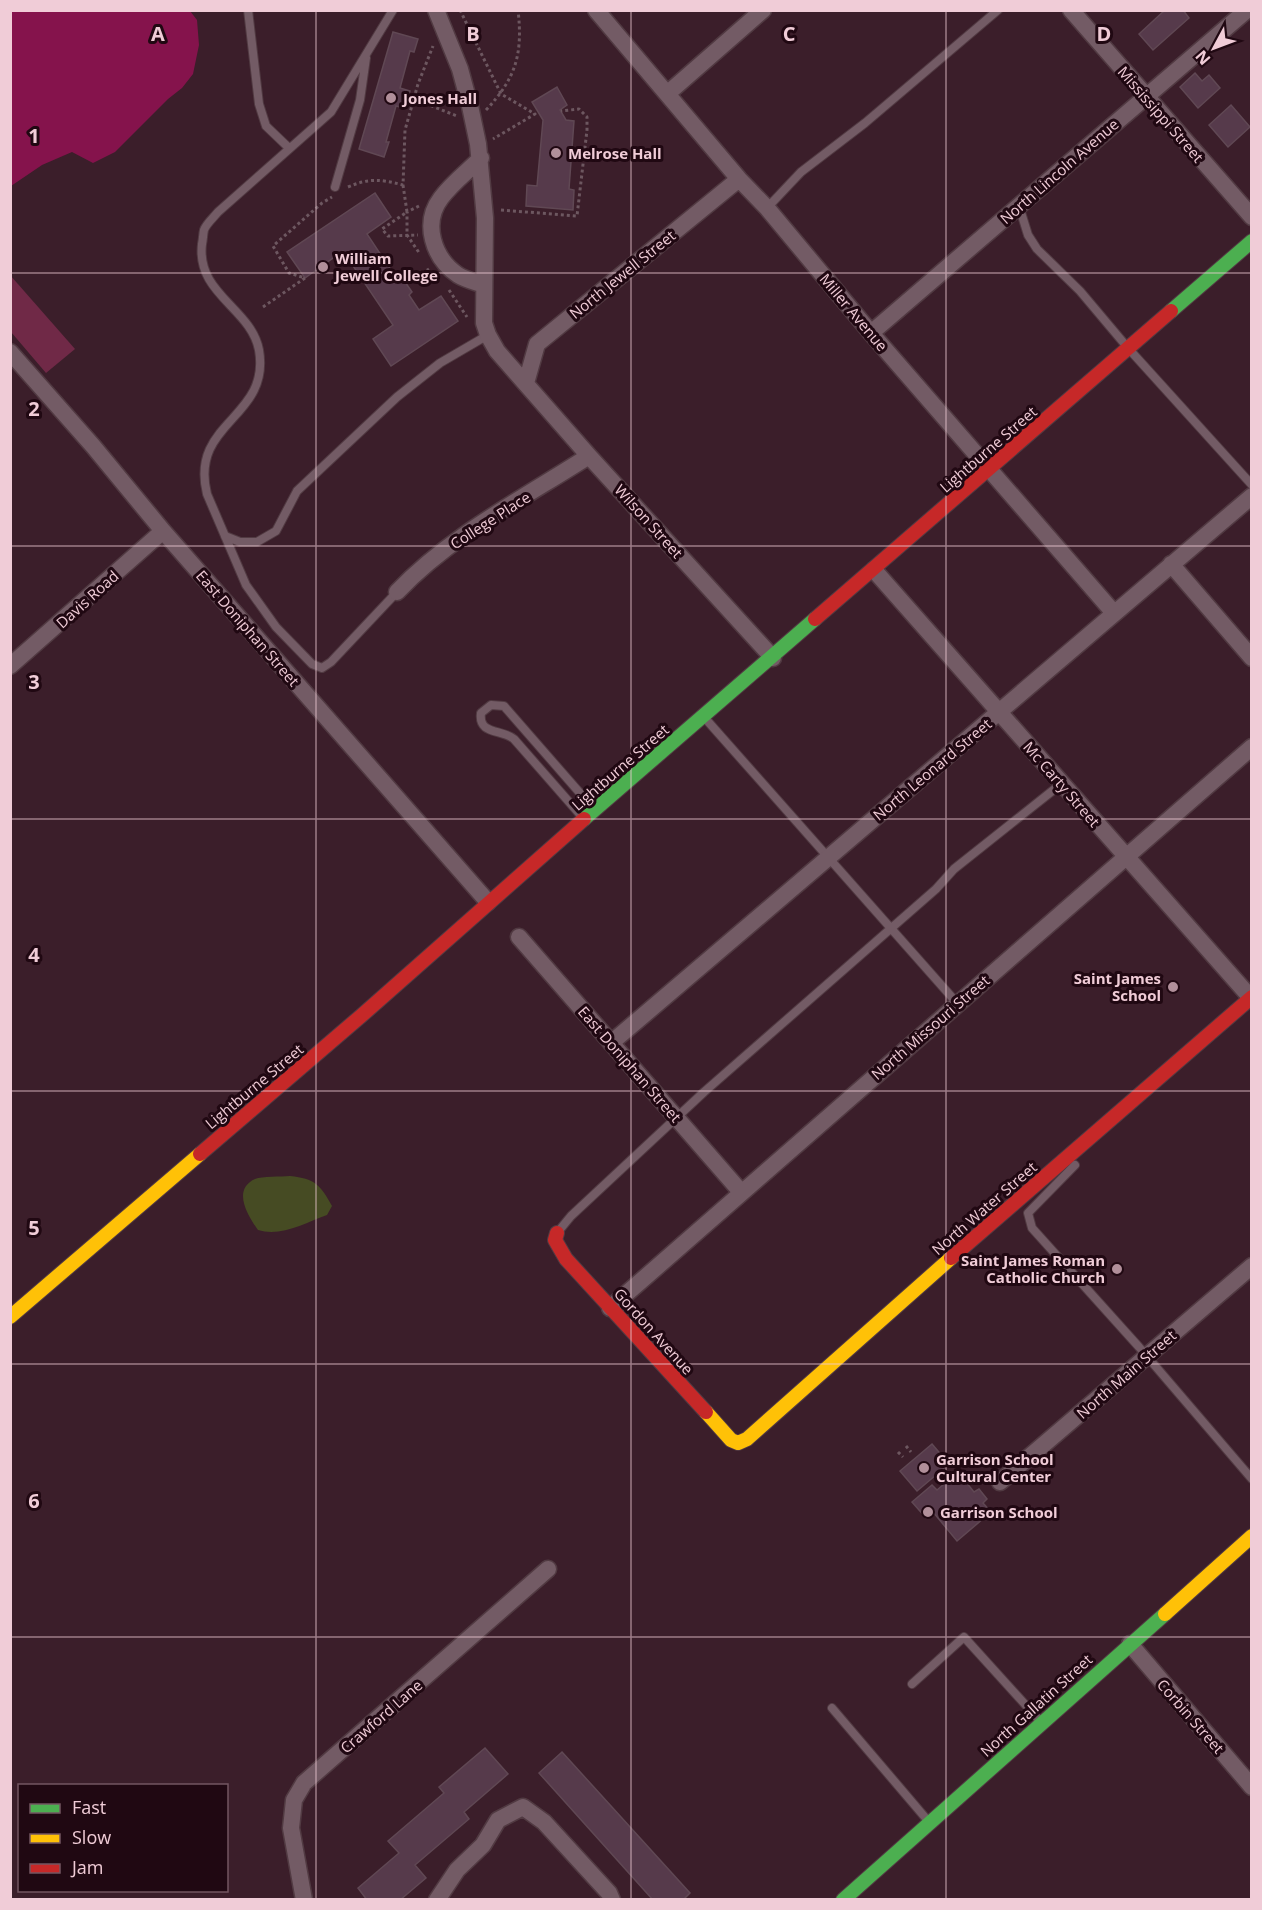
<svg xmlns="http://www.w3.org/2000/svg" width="1262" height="1910" font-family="'Open Sans',sans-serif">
  <rect width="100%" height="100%" fill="#3b1e2a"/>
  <path fill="#702947" d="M 10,275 L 75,349 L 46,373 L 11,332 Z"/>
  <path fill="#85134c" d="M 10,11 L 190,11 L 197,20 L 199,45 L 193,74 L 182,88 L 168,99 L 115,152 L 93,163 L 72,152 L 42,165 L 11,186 Z"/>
  <path fill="#464b23" d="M 290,1176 C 315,1179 320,1184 332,1206 L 327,1215 C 305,1223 281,1237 258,1230 C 249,1217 231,1190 255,1179 C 262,1176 281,1177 290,1176 Z"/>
  <path fill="#563a4b" stroke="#604854" stroke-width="1.5" d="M 1165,10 L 1183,10 L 1189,18 L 1153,50 L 1139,34 Z
    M 393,32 L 418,39 L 414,52 L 410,51 L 400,88 L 410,91 L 405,108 L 396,106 L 386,142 L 389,142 L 384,157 L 359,149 Z
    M 1195,73 L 1202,81 L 1209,75 L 1220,88 L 1198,108 L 1180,87 Z
    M 557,87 L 567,105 L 560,110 L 566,120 L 574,121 L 569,189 L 574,190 L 573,210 L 526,206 L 527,185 L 537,186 L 543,120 L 532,102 Z
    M 1231,105 L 1250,127 L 1228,147 L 1209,125 Z
    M 375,193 L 391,217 L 367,234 L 395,276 L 399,273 L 412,292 L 409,295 L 419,310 L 441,296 L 458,321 L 391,366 L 373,339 L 393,325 L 343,251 L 305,278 L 287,252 Z
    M 932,1444 L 949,1464 L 917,1491 L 900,1471 Z
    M 958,1472 L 974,1492 L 979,1489 L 987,1499 L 983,1503 L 991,1512 L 957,1541 L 933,1512 L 926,1518 L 912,1502 L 932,1485 L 937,1490 Z
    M 485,1748 L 508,1774 L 464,1812 L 469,1819 L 415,1865 L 426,1878 L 400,1900 L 367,1900 L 358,1888 L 399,1853 L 388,1841 L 444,1793 L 439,1787 Z
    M 562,1752 L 690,1893 L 683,1900 L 653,1900 L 539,1773 Z"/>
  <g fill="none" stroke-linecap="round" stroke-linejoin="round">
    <defs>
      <path id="lane" d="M 248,10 L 259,104 L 266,126 L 289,148
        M 393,10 L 331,112 L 218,212 C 214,217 206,224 204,230 C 203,234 203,240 202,244 C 196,294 251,308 259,350 C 271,419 189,421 207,494 L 246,585 L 276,627 L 312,664 L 322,668 L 331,662 L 397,592
        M 335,187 L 360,100 L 366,58
        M 1019,206 L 1028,235 L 1037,249 L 1080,291 L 1128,348 L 1252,485
        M 767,208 L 801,172 L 865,123 L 998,10
        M 225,536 L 240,542 L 257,542 L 276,531 L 297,491 L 397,397 L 440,363 L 488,335
        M 704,717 L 957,1003
        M 584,819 L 514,739 C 502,729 478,735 481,713 L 491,705 L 504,706 L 593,808
        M 1075,1165 L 1028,1213 L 1032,1228 L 1139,1347 L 1252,1479
        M 557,1233 L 571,1216 L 704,1092 L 936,889 L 954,869 L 1061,784
        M 912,1684 L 964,1637 L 1041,1722
        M 832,1708 L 929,1822"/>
      <path id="street" d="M 436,10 L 460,69 L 470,106 L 478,144 L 485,218 L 484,323 L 488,335 L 497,351 L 589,456 L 773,658
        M 596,10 L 739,179 L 767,208 L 871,333 L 1114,613
        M 1071,10 L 1252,217
        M 667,94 L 763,10
        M 481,158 C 468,171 452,183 441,198 C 422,223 433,258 458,275 C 466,280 476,282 484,285
        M 871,333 L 1247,10
        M 10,352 L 93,446 L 163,531 L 488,902
        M 526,383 L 537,344 L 739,179
        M 1171,564 L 1252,658
        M 874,570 L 1251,998
        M 397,592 C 450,536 525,497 589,456
        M 10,666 L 163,531
        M 519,937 L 741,1192
        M 611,1043 L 1252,496
        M 610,1308 L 1252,747
        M 1000,1482 L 1252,1266
        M 1130,1644 L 1252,1787
        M 304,1900 L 291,1828 L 294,1800 L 304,1783 L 548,1569
        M 437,1900 L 457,1870 L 483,1845 L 498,1820 L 523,1807 L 544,1822 L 609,1893 L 612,1900"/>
      <path id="fast" d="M 1171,311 L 1252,241
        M 584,819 L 815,619
        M 843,1900 L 1165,1614"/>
      <path id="slow" d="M 10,1317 L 200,1154
        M 706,1412 L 731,1440 L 738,1443 L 747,1439 L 951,1258
        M 1165,1614 L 1252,1536"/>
      <path id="jam" d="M 815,619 L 1171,311
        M 200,1154 L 361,1016 L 584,819
        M 557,1233 L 555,1240 L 566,1259 L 706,1412
        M 951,1258 L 1252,997"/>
    </defs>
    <use href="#lane" stroke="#513a42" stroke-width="10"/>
    <use href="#street" stroke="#513a42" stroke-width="19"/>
    <use href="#fast" stroke="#513a42" stroke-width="16"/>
    <use href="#slow" stroke="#513a42" stroke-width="16"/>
    <use href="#jam" stroke="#513a42" stroke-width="16"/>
    <path stroke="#6d5760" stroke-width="3" stroke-dasharray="3 3" stroke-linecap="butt" d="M 460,10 L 501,94 L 535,114 L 493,139
      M 414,99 L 457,116
      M 486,110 C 516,78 523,54 518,10
      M 403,185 L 407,212 L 382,229 L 388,236 L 418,235
      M 348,187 C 369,178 380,179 403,185 L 405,130 L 418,84 L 433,46
      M 419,206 L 407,212 L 407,235 L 420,254
      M 501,210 L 577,216 L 587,130 L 587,117 L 579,109 L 561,111
      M 424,272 L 435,278
      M 406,282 L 429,269
      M 449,290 L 467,317
      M 263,307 L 305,278 L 289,273 L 273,246 L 322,203 L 332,197
      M 906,1446 L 911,1452
      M 898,1452 L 903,1457"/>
    <use href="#lane" stroke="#735b65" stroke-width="8"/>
    <use href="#street" stroke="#735b65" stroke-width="16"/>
    <use href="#fast" stroke="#4caf50" stroke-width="14"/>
    <use href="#slow" stroke="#ffc107" stroke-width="14"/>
    <use href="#jam" stroke="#c62828" stroke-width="14"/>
  </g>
  <path fill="none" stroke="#f0ccd7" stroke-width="1.5" stroke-opacity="0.55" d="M 316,10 L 316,1900M 631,10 L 631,1900M 946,10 L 946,1900M 10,273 L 1252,273M 10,546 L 1252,546M 10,819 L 1252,819M 10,1091 L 1252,1091M 10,1364 L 1252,1364M 10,1637 L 1252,1637"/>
  <g fill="#b18f9a" stroke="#200812" stroke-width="2">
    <circle cx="391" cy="98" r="6"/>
    <circle cx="556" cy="153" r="6"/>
    <circle cx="323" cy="267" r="6"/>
    <circle cx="1173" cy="987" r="6"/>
    <circle cx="1117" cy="1269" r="6"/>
    <circle cx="924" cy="1468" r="6"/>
    <circle cx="928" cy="1512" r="6"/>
  </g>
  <g text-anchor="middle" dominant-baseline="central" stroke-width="6" stroke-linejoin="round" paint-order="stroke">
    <g font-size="15" font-weight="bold" fill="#f0ccd7" stroke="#200812" text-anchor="start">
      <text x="403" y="98">Jones Hall</text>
      <text x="568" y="153">Melrose Hall</text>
      <text x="335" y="258">William<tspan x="335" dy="17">Jewell College</tspan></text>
      <text x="1161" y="978" text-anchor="end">Saint James<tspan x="1161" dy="17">School</tspan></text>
      <text x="1105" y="1260" text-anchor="end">Saint James Roman<tspan x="1105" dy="17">Catholic Church</tspan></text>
      <text x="936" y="1459">Garrison School<tspan x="936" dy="17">Cultural Center</tspan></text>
      <text x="940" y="1512">Garrison School</text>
    </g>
    <g font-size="15" fill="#f0ccd7" stroke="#200812">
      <text transform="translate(1161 114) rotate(49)">Mississippi Street</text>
      <text transform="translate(1059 171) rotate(-41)">North Lincoln Avenue</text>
      <text transform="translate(622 274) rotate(-39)">North Jewell Street</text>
      <text transform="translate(854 312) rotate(50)">Miller Avenue</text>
      <text transform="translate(988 449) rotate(-41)">Lightburne Street</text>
      <text transform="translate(490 520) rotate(-33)">College Place</text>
      <text transform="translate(649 521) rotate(48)">Wilson Street</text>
      <text transform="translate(87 599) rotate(-42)">Davis Road</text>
      <text transform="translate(248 628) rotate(49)">East Doniphan Street</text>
      <text transform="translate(620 767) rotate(-41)">Lightburne Street</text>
      <text transform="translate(932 769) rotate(-40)">North Leonard Street</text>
      <text transform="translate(1062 784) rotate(49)">Mc Carty Street</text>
      <text transform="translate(930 1027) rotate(-41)">North Missouri Street</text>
      <text transform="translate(630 1064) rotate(49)">East Doniphan Street</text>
      <text transform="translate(254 1086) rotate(-40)">Lightburne Street</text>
      <text transform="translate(984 1208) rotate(-41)">North Water Street</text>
      <text transform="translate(654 1331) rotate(48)">Gordon Avenue</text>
      <text transform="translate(1126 1374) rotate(-41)">North Main Street</text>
      <text transform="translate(1036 1705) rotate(-42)">North Gallatin Street</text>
      <text transform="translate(381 1716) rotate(-41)">Crawford Lane</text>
      <text transform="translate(1191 1716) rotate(49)">Corbin Street</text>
    </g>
  </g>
  <g font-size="20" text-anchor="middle" font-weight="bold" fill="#f0ccd7" stroke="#200812" stroke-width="6" stroke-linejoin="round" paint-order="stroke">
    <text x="158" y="41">A</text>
    <text x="473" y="41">B</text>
    <text x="789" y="41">C</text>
    <text x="1104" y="41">D</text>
    <text x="34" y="143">1</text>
    <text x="34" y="416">2</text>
    <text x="34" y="689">3</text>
    <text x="34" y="962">4</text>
    <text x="34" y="1235">5</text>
    <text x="34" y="1508">6</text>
  </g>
  <rect width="1262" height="1910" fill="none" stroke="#f0ccd7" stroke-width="24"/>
  <rect x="18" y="1784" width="210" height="108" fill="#200812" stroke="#735661" stroke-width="1.5"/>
  <rect x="30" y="1804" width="30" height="9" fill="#4caf50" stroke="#735661" stroke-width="1.5"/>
  <text x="72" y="1814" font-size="18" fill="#f0ccd7">Fast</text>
  <rect x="30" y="1834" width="30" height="9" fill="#ffc107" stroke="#735661" stroke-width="1.5"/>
  <text x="72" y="1844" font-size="18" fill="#f0ccd7">Slow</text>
  <rect x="30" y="1864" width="30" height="9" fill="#c62828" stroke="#735661" stroke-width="1.5"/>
  <text x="72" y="1874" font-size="18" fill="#f0ccd7">Jam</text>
  <g transform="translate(1214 48) rotate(229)" stroke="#200812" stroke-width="4.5" paint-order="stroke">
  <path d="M0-4.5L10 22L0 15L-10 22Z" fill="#f0ccd7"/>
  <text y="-9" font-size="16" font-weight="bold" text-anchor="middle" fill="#f0ccd7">N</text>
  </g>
</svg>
